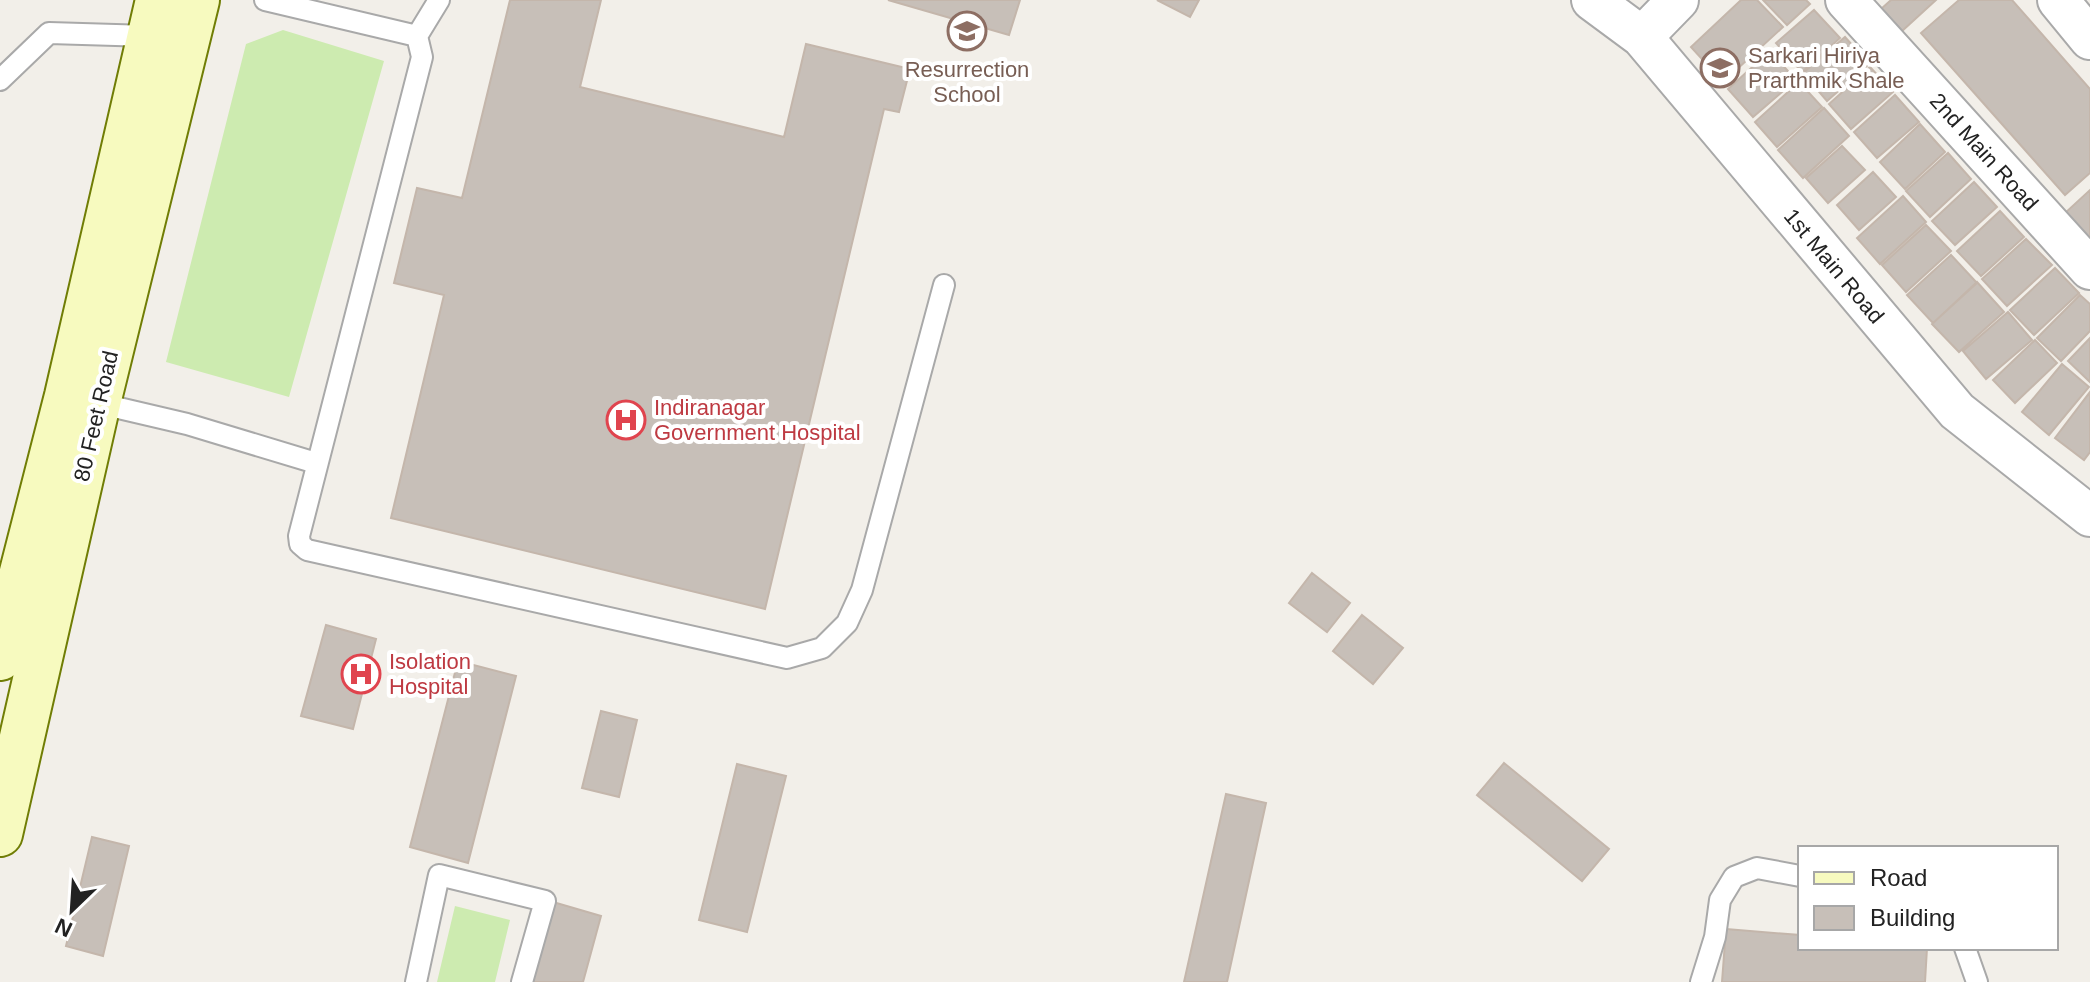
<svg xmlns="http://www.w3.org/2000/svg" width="2090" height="982" font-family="Helvetica,sans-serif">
  <rect width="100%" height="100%" fill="#f2efe9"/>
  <path fill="#cdebb0" d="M 283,30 L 384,61 L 289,397 L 166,362 L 246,44 Z
    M 455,906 L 510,920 L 495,982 L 437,982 Z"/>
  <path fill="#c7bfb8" stroke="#c4b6ab" stroke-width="2" d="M 510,0 L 601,0 L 580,87 L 784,137 L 806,44 L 910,69 L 899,112 L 884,109 L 765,609 L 391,518 L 444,295 L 394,283 L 417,188 L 462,198 Z
    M 888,0 L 1020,0 L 1009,35 Z
    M 1157,0 L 1199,0 L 1190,17 Z
    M 1741,0 L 1757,0 L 1783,27 L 1723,82 L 1691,47 Z
    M 1763,0 L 1806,0 L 1810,4 L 1787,25 Z
    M 1891,0 L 1936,0 L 1902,31 L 1881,9 Z
    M 1959,0 L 2012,0 L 2090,89 L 2090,173 L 2065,195 L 1921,33 Z
    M 1814,10 L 1840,38 L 1802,72 L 1776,43 Z
    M 1845,37 L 1869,64 L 1827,101 L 1803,73 Z
    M 1770,51 L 1796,80 L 1753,117 L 1728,89 Z
    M 1870,67 L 1893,92 L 1851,129 L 1829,104 Z
    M 1799,82 L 1822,107 L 1777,147 L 1755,122 Z
    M 1895,95 L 1919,122 L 1877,158 L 1854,132 Z
    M 1824,108 L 1849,136 L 1803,178 L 1778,150 Z
    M 1920,124 L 1945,152 L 1905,189 L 1880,162 Z
    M 1842,146 L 1865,170 L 1828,203 L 1806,178 Z
    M 1948,153 L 1971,179 L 1930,217 L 1906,191 Z
    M 1873,172 L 1896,197 L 1859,230 L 1837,205 Z
    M 1974,182 L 1997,207 L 1955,245 L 1932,221 Z
    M 2090,190 L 2090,242 L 2064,214 Z
    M 1903,196 L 1926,222 L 1880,264 L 1857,238 Z
    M 2000,211 L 2024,237 L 1981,276 L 1957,251 Z
    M 1926,225 L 1951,251 L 1906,292 L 1882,265 Z
    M 2026,239 L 2052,265 L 2007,306 L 1982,279 Z
    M 1951,255 L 1977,283 L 1933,323 L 1907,295 Z
    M 2055,268 L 2079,293 L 2034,335 L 2010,310 Z
    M 1977,282 L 2004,312 L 1959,352 L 1932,324 Z
    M 2080,295 L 2090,304 L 2090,331 L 2061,361 L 2037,338 Z
    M 2008,312 L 2032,340 L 1986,379 L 1963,351 Z
    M 2090,338 L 2090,382 L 2068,361 Z
    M 2035,340 L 2057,363 L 2015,403 L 1993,380 Z
    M 2062,364 L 2089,387 L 2049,435 L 2022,412 Z
    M 2090,392 L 2090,452 L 2084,460 L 2055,438 Z
    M 1312,573 L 1350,603 L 1327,632 L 1289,603 Z
    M 1362,615 L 1403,648 L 1373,684 L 1333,651 Z
    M 326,625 L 376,639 L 353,729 L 301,716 Z
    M 458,661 L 516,676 L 468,863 L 410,847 Z
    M 601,711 L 637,720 L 619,797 L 582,788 Z
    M 1504,763 L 1609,849 L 1582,881 L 1477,795 Z
    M 737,764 L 786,776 L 747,932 L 699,920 Z
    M 1226,794 L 1266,803 L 1227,982 L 1184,982 Z
    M 92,837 L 129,846 L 103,956 L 66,946 Z
    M 553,902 L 601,916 L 583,982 L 531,982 Z
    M 1726,929 L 1800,935 L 1800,948 L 1927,948 L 1925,982 L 1722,982 Z"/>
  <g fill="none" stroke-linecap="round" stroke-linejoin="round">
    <defs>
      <path id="lane" d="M 265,0 L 417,36
        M 439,0 L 417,36 L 422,57 L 299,536 L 300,544 L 307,550 L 787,658 L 822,648 L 847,623 L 862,590 L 944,285
        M 0,80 L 49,33 L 149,36
        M 93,402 L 187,424 L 316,463
        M 1965,948 L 1977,982
        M 416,982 L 439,875 L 545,901 L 522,982
        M 1701,982 L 1715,937 L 1720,900 L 1734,877 L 1757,868 L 1800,876"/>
      <path id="street" d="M 1592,0 L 1642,37 L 1957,411 L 2090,516
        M 1846,0 L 2090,269
        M 2058,0 L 2090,39
        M 1642,37 L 1678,0"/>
      <path id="secondary" d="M 0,658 L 67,396 L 158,0
        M 0,834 L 98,403 L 197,0"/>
    </defs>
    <use href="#lane" stroke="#a9a9a9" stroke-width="24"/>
    <use href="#street" stroke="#a9a9a9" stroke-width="44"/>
    <use href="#secondary" stroke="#707d05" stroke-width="48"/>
    <use href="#lane" stroke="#fff" stroke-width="20"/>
    <use href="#street" stroke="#fff" stroke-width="40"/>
    <use href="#secondary" stroke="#f7fabf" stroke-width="44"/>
  </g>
  <defs>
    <symbol id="school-ring" viewBox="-11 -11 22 22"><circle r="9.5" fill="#fff" stroke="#8d6e63" stroke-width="1.5"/><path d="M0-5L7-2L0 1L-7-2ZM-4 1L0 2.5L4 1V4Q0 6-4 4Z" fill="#8d6e63"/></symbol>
    <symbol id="hospital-ring" viewBox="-11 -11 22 22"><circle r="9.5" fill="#fff" stroke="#e0444e" stroke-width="1.5"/><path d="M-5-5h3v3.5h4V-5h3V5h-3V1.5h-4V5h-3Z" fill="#e0444e"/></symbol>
  </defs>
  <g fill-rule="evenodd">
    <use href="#school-ring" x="945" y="9" width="44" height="44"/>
    <use href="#school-ring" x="1698" y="46" width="44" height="44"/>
    <use href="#hospital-ring" x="604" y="398" width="44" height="44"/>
    <use href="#hospital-ring" x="339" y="652" width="44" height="44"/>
  </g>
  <g text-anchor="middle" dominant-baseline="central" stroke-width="8" stroke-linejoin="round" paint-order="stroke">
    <g font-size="22" fill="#785e54" stroke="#fff" text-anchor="start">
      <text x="1748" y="55">Sarkari Hiriya<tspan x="1748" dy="25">Prarthmik Shale</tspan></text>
      <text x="967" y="69" text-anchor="middle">Resurrection<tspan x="967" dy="25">School</tspan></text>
    </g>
    <g font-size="22" fill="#222" stroke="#fff">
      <text transform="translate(1984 152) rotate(48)">2nd Main Road</text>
      <text transform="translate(1834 266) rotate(50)">1st Main Road</text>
      <text transform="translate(96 416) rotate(-77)">80 Feet Road</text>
    </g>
    <g font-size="22" fill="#be3a42" stroke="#fff" text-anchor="start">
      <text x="654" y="407">Indiranagar<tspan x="654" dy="25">Government Hospital</tspan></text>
      <text x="389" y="661">Isolation<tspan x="389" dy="25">Hospital</tspan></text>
    </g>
  </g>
  <rect x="1798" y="846" width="260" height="104" fill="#ffffff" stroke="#a7a7a7" stroke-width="2"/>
  <rect x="1814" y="872" width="40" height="12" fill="#f7fabf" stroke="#a7a7a7" stroke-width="2"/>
  <text x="1870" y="886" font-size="24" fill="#222222">Road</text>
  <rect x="1814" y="906" width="40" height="24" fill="#c7bfb8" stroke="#a7a7a7" stroke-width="2"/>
  <text x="1870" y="926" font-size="24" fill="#222222">Building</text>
  <g transform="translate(72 910) rotate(205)" stroke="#ffffff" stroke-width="6" paint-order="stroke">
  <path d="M0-6L14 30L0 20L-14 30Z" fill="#222222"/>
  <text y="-12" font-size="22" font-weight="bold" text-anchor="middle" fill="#222222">N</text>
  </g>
</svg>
